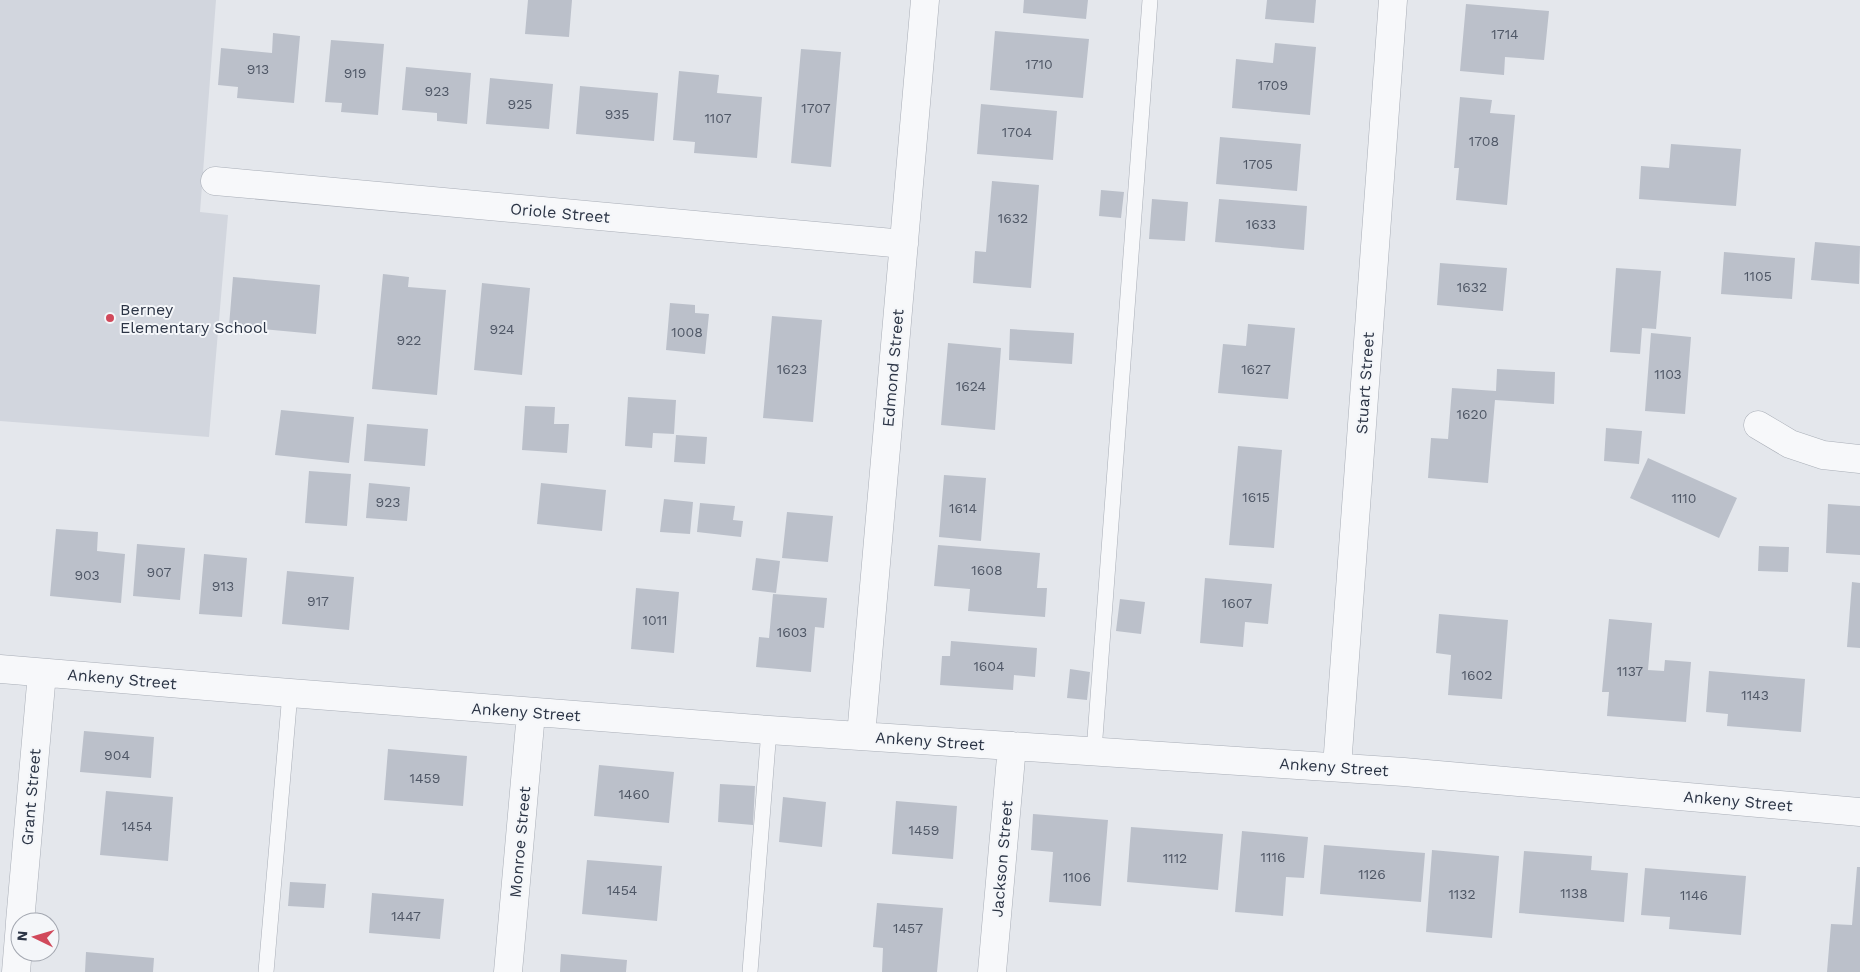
<svg xmlns="http://www.w3.org/2000/svg" width="1860" height="972" font-family="'Work Sans',sans-serif">
  <rect width="100%" height="100%" fill="#e4e7ec"/>
  <path fill="#d2d6de" d="M 0,0 L 216,0 L 200,212 L 228,215 L 209,437 L 0,421 Z"/>
  <path fill="#bbc0ca" d="M 528,0 L 572,0 L 569,37 L 525,34 Z
    M 1024,0 L 1088,0 L 1086,19 L 1023,13 Z
    M 1267,0 L 1316,0 L 1314,23 L 1265,19 Z
    M 1466,4 L 1549,11 L 1544,60 L 1505,57 L 1504,75 L 1460,71 Z
    M 995,31 L 1089,39 L 1083,98 L 990,90 Z
    M 273,33 L 300,36 L 294,103 L 237,98 L 238,87 L 218,85 L 221,48 L 272,53 Z
    M 331,40 L 384,44 L 378,115 L 341,112 L 342,103 L 325,102 Z
    M 1275,43 L 1316,47 L 1310,115 L 1232,108 L 1236,59 L 1273,63 Z
    M 801,49 L 841,52 L 831,167 L 791,163 Z
    M 406,67 L 471,73 L 467,124 L 437,121 L 437,113 L 402,110 Z
    M 679,71 L 719,75 L 717,93 L 762,97 L 757,158 L 694,153 L 695,142 L 673,140 Z
    M 490,78 L 553,84 L 549,129 L 486,124 Z
    M 580,86 L 658,93 L 654,141 L 576,134 Z
    M 1460,97 L 1492,100 L 1490,113 L 1515,115 L 1507,205 L 1456,200 L 1459,168 L 1454,168 Z
    M 981,104 L 1057,111 L 1053,160 L 977,154 Z
    M 1220,137 L 1301,144 L 1297,191 L 1216,184 Z
    M 1671,144 L 1741,149 L 1736,206 L 1639,199 L 1641,166 L 1669,168 Z
    M 992,181 L 1039,185 L 1031,288 L 973,283 L 975,251 L 986,252 Z
    M 1101,190 L 1124,192 L 1121,218 L 1099,216 Z
    M 1152,199 L 1188,202 L 1185,241 L 1149,239 Z
    M 1219,199 L 1307,206 L 1304,250 L 1215,242 Z
    M 1815,242 L 1860,246 L 1859,284 L 1811,280 Z
    M 1724,252 L 1795,258 L 1792,299 L 1721,294 Z
    M 1440,263 L 1507,268 L 1503,311 L 1437,305 Z
    M 1616,268 L 1661,271 L 1656,329 L 1642,328 L 1640,354 L 1610,352 Z
    M 383,274 L 409,277 L 408,287 L 446,290 L 437,395 L 372,389 Z
    M 233,277 L 320,285 L 316,334 L 229,326 Z
    M 482,283 L 530,288 L 522,375 L 474,370 Z
    M 670,303 L 695,305 L 695,313 L 709,314 L 705,354 L 666,350 Z
    M 772,316 L 822,320 L 813,422 L 763,418 Z
    M 1248,324 L 1295,328 L 1288,399 L 1218,393 L 1223,344 L 1246,346 Z
    M 1010,329 L 1074,333 L 1072,364 L 1009,360 Z
    M 1651,333 L 1691,337 L 1685,414 L 1645,411 Z
    M 948,343 L 1001,348 L 995,430 L 941,425 Z
    M 1497,369 L 1555,372 L 1554,404 L 1495,400 L 1488,483 L 1428,478 L 1431,438 L 1448,439 L 1452,388 L 1496,391 Z
    M 628,397 L 676,400 L 674,434 L 653,433 L 652,448 L 625,446 Z
    M 525,406 L 555,407 L 554,424 L 569,424 L 567,453 L 522,450 Z
    M 281,410 L 354,417 L 349,463 L 275,455 Z
    M 367,424 L 428,429 L 425,466 L 364,461 Z
    M 1606,428 L 1642,431 L 1639,464 L 1604,461 Z
    M 676,435 L 707,437 L 705,464 L 674,462 Z
    M 1238,446 L 1282,450 L 1274,548 L 1229,545 Z
    M 1648,458 L 1737,498 L 1719,538 L 1630,498 Z
    M 309,471 L 351,474 L 347,526 L 305,523 Z
    M 944,475 L 986,478 L 981,541 L 939,537 Z
    M 369,483 L 410,487 L 407,521 L 366,518 Z
    M 541,483 L 606,490 L 602,531 L 537,524 Z
    M 664,499 L 693,502 L 690,534 L 660,532 Z
    M 700,503 L 735,506 L 733,520 L 743,521 L 741,537 L 697,532 Z
    M 1828,504 L 1860,506 L 1860,555 L 1826,553 Z
    M 787,512 L 833,516 L 828,562 L 782,558 Z
    M 56,529 L 98,532 L 97,551 L 125,554 L 121,603 L 50,596 Z
    M 137,544 L 185,548 L 180,600 L 133,596 Z
    M 938,545 L 1040,553 L 1037,588 L 1047,588 L 1045,617 L 968,611 L 970,589 L 934,586 Z
    M 1759,546 L 1789,547 L 1788,572 L 1758,571 Z
    M 204,554 L 247,558 L 242,617 L 199,614 Z
    M 756,558 L 780,561 L 776,593 L 752,590 Z
    M 287,571 L 354,577 L 349,630 L 282,624 Z
    M 1205,578 L 1272,584 L 1268,624 L 1245,622 L 1243,647 L 1200,643 Z
    M 1852,582 L 1860,583 L 1860,648 L 1847,647 Z
    M 636,588 L 679,592 L 674,653 L 631,649 Z
    M 773,594 L 827,598 L 824,628 L 815,627 L 811,672 L 756,667 L 759,637 L 769,638 Z
    M 1120,599 L 1145,602 L 1141,634 L 1116,631 Z
    M 1439,614 L 1508,620 L 1502,699 L 1448,695 L 1451,655 L 1436,653 Z
    M 1609,619 L 1652,623 L 1648,670 L 1664,671 L 1665,660 L 1691,662 L 1686,722 L 1607,716 L 1609,692 L 1602,692 Z
    M 951,641 L 1037,648 L 1035,677 L 1014,675 L 1013,690 L 940,685 L 942,656 L 950,656 Z
    M 1070,669 L 1090,672 L 1087,700 L 1067,698 Z
    M 1709,671 L 1805,679 L 1801,732 L 1727,726 L 1728,714 L 1706,712 Z
    M 84,731 L 154,737 L 151,778 L 80,772 Z
    M 388,749 L 467,756 L 463,806 L 384,800 Z
    M 599,765 L 674,772 L 669,823 L 594,816 Z
    M 720,784 L 755,786 L 753,825 L 718,822 Z
    M 106,791 L 173,797 L 168,861 L 100,855 Z
    M 783,797 L 826,802 L 822,847 L 779,842 Z
    M 896,801 L 957,806 L 953,859 L 892,854 Z
    M 1033,814 L 1108,820 L 1101,906 L 1049,902 L 1053,852 L 1031,850 Z
    M 1131,827 L 1223,834 L 1218,890 L 1127,882 Z
    M 1242,831 L 1308,837 L 1304,878 L 1286,877 L 1283,916 L 1235,912 Z
    M 1324,845 L 1425,853 L 1421,902 L 1320,894 Z
    M 1432,850 L 1499,856 L 1492,938 L 1426,932 Z
    M 1524,851 L 1592,856 L 1591,870 L 1628,873 L 1624,922 L 1519,913 Z
    M 587,860 L 662,866 L 657,921 L 582,914 Z
    M 1857,867 L 1860,867 L 1860,972 L 1827,972 L 1831,924 L 1852,925 Z
    M 1645,868 L 1746,876 L 1741,935 L 1669,929 L 1670,917 L 1641,915 Z
    M 290,882 L 326,884 L 324,908 L 288,906 Z
    M 372,893 L 444,899 L 440,939 L 369,933 Z
    M 877,903 L 943,908 L 937,972 L 882,972 L 883,948 L 873,947 Z
    M 86,952 L 154,958 L 153,972 L 85,972 Z
    M 561,954 L 627,960 L 626,972 L 560,972 Z"/>
  <g fill="none" stroke-linecap="round" stroke-linejoin="round">
    <defs>
      <path id="lane" d="M 1094,751 L 1150,0
        M 266,972 L 290,693
        M 750,972 L 769,730"/>
      <path id="street" d="M 215,181 L 904,244
        M 1758,425 L 1790,444 L 1823,455 L 1860,459
        M 0,669 L 290,693 L 769,730 L 1404,772 L 1860,812
        M 861,736 L 925,0
        M 1337,767 L 1393,0
        M 20,922 L 42,673
        M 16,972 L 20,924
        M 508,972 L 531,713
        M 992,972 L 1012,746"/>
    </defs>
    <use href="#lane" stroke="#a9aeb7" stroke-width="16"/>
    <use href="#street" stroke="#a9aeb7" stroke-width="29"/>
    <use href="#lane" stroke="#f7f8fa" stroke-width="15"/>
    <use href="#street" stroke="#f7f8fa" stroke-width="28"/>
  </g>
  <circle fill="#d1495b" stroke="#f4f6f9" stroke-width="2" cx="110" cy="318" r="5"/>
  <g text-anchor="middle" dominant-baseline="central" stroke-width="4" stroke-linejoin="round" paint-order="stroke">
    <g font-size="14" fill="#4f5766">
      <text x="1505" y="34">1714</text>
      <text x="1039" y="64">1710</text>
      <text x="258" y="69">913</text>
      <text x="355" y="73">919</text>
      <text x="1273" y="85">1709</text>
      <text x="437" y="91">923</text>
      <text x="520" y="104">925</text>
      <text x="816" y="108">1707</text>
      <text x="617" y="114">935</text>
      <text x="718" y="118">1107</text>
      <text x="1017" y="132">1704</text>
      <text x="1484" y="141">1708</text>
      <text x="1258" y="164">1705</text>
      <text x="1013" y="218">1632</text>
      <text x="1261" y="224">1633</text>
      <text x="1758" y="276">1105</text>
      <text x="1472" y="287">1632</text>
      <text x="502" y="329">924</text>
      <text x="687" y="332">1008</text>
      <text x="409" y="340">922</text>
      <text x="792" y="369">1623</text>
      <text x="1256" y="369">1627</text>
      <text x="1668" y="374">1103</text>
      <text x="971" y="386">1624</text>
      <text x="1472" y="414">1620</text>
      <text x="1256" y="497">1615</text>
      <text x="1684" y="498">1110</text>
      <text x="388" y="502">923</text>
      <text x="963" y="508">1614</text>
      <text x="987" y="570">1608</text>
      <text x="159" y="572">907</text>
      <text x="87" y="575">903</text>
      <text x="223" y="586">913</text>
      <text x="318" y="601">917</text>
      <text x="1237" y="603">1607</text>
      <text x="655" y="620">1011</text>
      <text x="792" y="632">1603</text>
      <text x="989" y="666">1604</text>
      <text x="1630" y="671">1137</text>
      <text x="1477" y="675">1602</text>
      <text x="1755" y="695">1143</text>
      <text x="117" y="755">904</text>
      <text x="425" y="778">1459</text>
      <text x="634" y="794">1460</text>
      <text x="137" y="826">1454</text>
      <text x="924" y="830">1459</text>
      <text x="1273" y="857">1116</text>
      <text x="1175" y="858">1112</text>
      <text x="1372" y="874">1126</text>
      <text x="1077" y="877">1106</text>
      <text x="622" y="890">1454</text>
      <text x="1574" y="893">1138</text>
      <text x="1462" y="894">1132</text>
      <text x="1694" y="895">1146</text>
      <text x="406" y="916">1447</text>
      <text x="908" y="928">1457</text>
    </g>
    <g font-size="16" fill="#2b3445" stroke="#f4f6f9">
      <text transform="translate(560 213) rotate(5)">Oriole Street</text>
      <text transform="translate(893 368) rotate(-85)">Edmond Street</text>
      <text transform="translate(1365 383) rotate(-86)">Stuart Street</text>
      <text transform="translate(122 679) rotate(5)">Ankeny Street</text>
      <text transform="translate(526 712) rotate(4)">Ankeny Street</text>
      <text transform="translate(930 741) rotate(4)">Ankeny Street</text>
      <text transform="translate(1334 767) rotate(4)">Ankeny Street</text>
      <text transform="translate(31 797) rotate(-85)">Grant Street</text>
      <text transform="translate(1738 801) rotate(5)">Ankeny Street</text>
      <text transform="translate(520 842) rotate(-85)">Monroe Street</text>
      <text transform="translate(1002 859) rotate(-85)">Jackson Street</text>
    </g>
    <g font-size="16" fill="#2b3445" stroke="#f4f6f9" text-anchor="start">
      <text x="120" y="309">Berney<tspan x="120" dy="18">Elementary School</tspan></text>
    </g>
  </g>
  <g transform="translate(35 937) rotate(275)"><circle r="24" fill="#f4f6f9" stroke="#a4a8b1"/>
  <path d="M0-4L9 19L0 12L-9 19Z" fill="#d1495b"/>
  <text y="-8" font-size="14" font-weight="bold" text-anchor="middle" fill="#2b3445">N</text>
  </g>
</svg>
